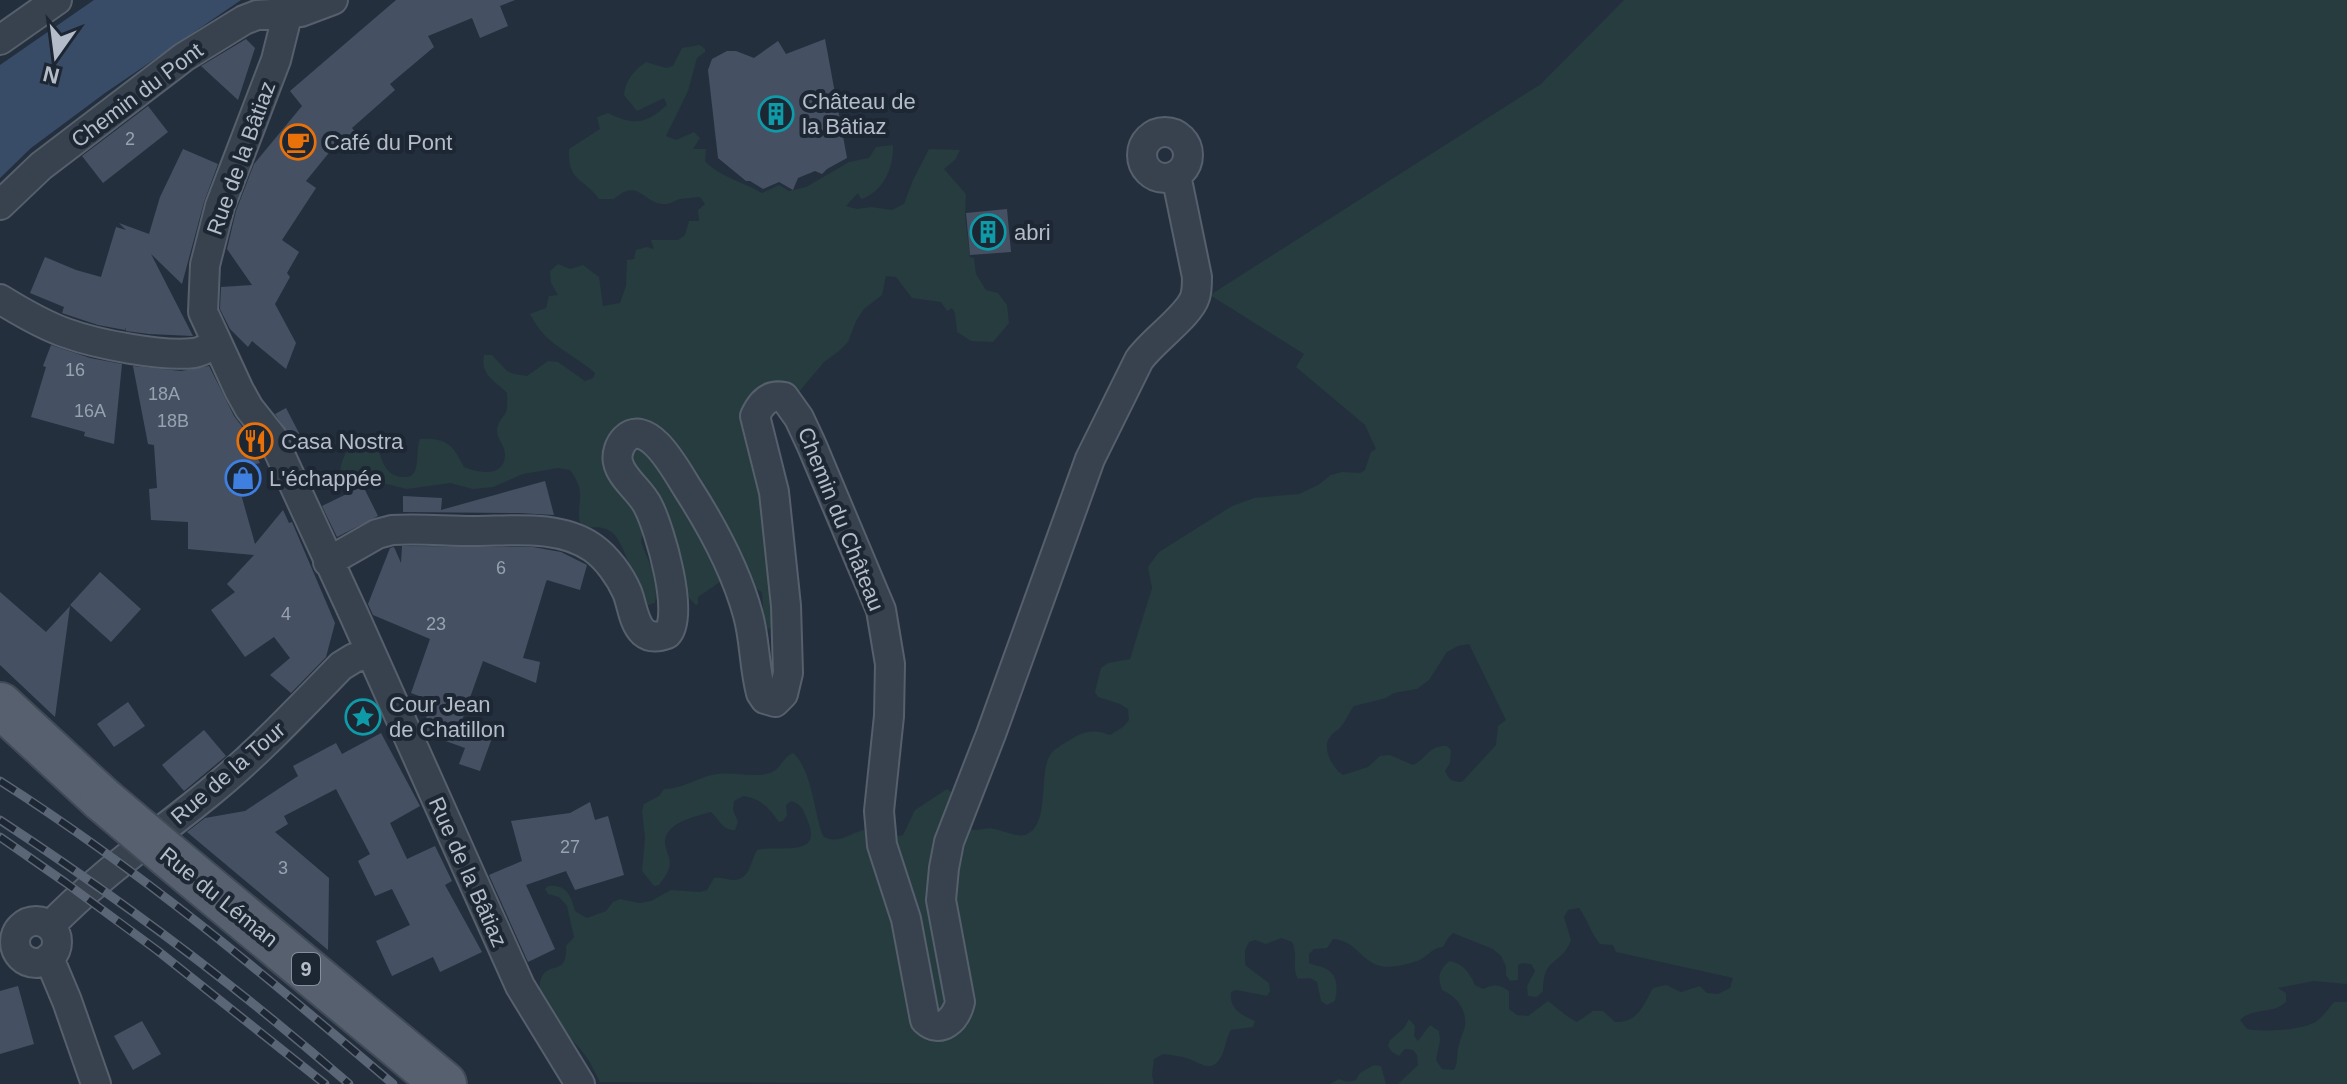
<svg xmlns="http://www.w3.org/2000/svg" width="2347" height="1084" font-family="Helvetica,sans-serif">
  <rect width="100%" height="100%" fill="#242f3e"/>
  <path fill="#263c3f" fill-rule="evenodd" d="M 1624,0 L 2347,0 L 2347,984 L 2314,981 L 2278,988 L 2286,993 L 2286,1002 C 2272,1015 2253,1007 2240,1020 L 2247,1029 C 2264,1032 2302,1031 2317,1021 C 2323,1016 2329,1008 2334,1002 L 2347,1002 L 2347,1084 L 1398,1084 L 1418,1065 L 1417,1055 L 1413,1050 L 1405,1049 L 1399,1056 L 1392,1052 L 1388,1046 L 1390,1040 L 1404,1028 L 1409,1019 L 1415,1026 L 1414,1036 L 1418,1041 L 1430,1025 L 1439,1031 L 1440,1040 L 1436,1060 L 1442,1069 L 1454,1070 C 1459,1061 1456,1054 1459,1045 C 1460,1038 1464,1032 1465,1026 C 1467,1009 1456,996 1442,990 C 1437,976 1439,971 1449,961 C 1464,964 1469,972 1475,985 L 1483,989 C 1493,984 1499,984 1509,991 L 1509,1009 L 1517,1015 L 1528,1016 L 1548,1001 C 1558,1008 1566,1017 1577,1022 L 1593,1011 L 1603,1011 L 1615,1022 C 1638,1023 1643,1006 1653,988 L 1666,985 L 1681,992 L 1700,986 L 1707,993 L 1718,994 L 1730,988 L 1733,978 L 1616,952 L 1613,945 L 1600,944 C 1590,932 1588,920 1579,908 L 1568,910 L 1564,917 L 1571,940 C 1561,967 1543,955 1543,991 L 1537,997 L 1528,996 L 1527,986 L 1535,971 L 1531,964 L 1522,963 L 1518,965 L 1518,980 L 1510,981 L 1506,975 L 1506,966 L 1501,956 L 1493,949 L 1453,933 L 1448,938 L 1443,947 C 1431,948 1428,957 1417,961 C 1409,964 1394,967 1386,967 C 1360,964 1359,941 1333,939 L 1327,948 L 1314,949 L 1309,954 L 1309,963 C 1315,966 1323,966 1328,970 C 1339,977 1337,991 1335,1001 L 1327,1005 L 1321,1001 L 1317,982 L 1310,978 L 1298,979 C 1291,967 1299,956 1292,942 L 1281,938 L 1266,944 L 1255,940 L 1249,942 L 1245,950 L 1245,965 L 1269,983 L 1270,991 L 1267,996 L 1236,990 L 1231,992 C 1229,1009 1241,1015 1255,1021 L 1253,1027 L 1231,1030 C 1226,1038 1226,1046 1222,1055 C 1213,1074 1202,1064 1189,1059 C 1181,1056 1171,1055 1163,1054 L 1154,1059 L 1152,1075 L 1154,1084 L 600,1082 C 595,1073 591,1063 585,1055 C 571,1036 535,1008 540,982 C 546,958 568,979 566,946 L 574,937 L 567,906 L 559,897 L 548,894 L 545,889 L 548,886 C 566,884 571,895 575,911 L 587,918 L 606,911 L 613,902 L 620,899 L 639,903 L 651,901 L 671,890 L 700,892 L 707,890 L 714,878 C 721,877 727,880 734,880 C 751,879 750,861 757,850 C 778,844 825,860 807,819 C 803,809 801,804 791,801 L 786,805 L 787,815 L 783,821 L 779,822 C 768,807 762,799 743,796 L 734,801 L 733,810 L 738,822 L 735,830 C 723,831 719,819 711,812 C 696,816 664,823 665,843 C 666,852 672,859 669,868 C 668,874 662,880 659,885 L 654,886 L 642,871 L 645,838 L 642,811 L 644,804 L 659,796 L 664,789 C 685,789 700,775 719,774 C 735,772 754,778 770,773 C 781,769 783,757 793,753 C 812,769 814,813 823,836 C 839,847 854,829 871,829 L 879,840 L 903,835 L 915,810 L 947,789 L 954,794 L 959,826 C 964,828 971,830 977,830 C 984,829 988,827 995,829 C 1004,831 1016,837 1025,835 C 1051,826 1038,774 1050,755 C 1055,748 1063,744 1070,740 C 1084,731 1094,729 1110,735 L 1123,727 L 1129,720 L 1128,709 L 1120,704 L 1098,697 L 1095,692 L 1101,668 L 1108,663 L 1130,659 L 1152,588 L 1148,567 L 1159,552 L 1232,506 L 1254,498 L 1299,494 L 1318,485 L 1331,475 L 1342,472 L 1360,473 L 1365,470 L 1371,452 L 1376,449 L 1365,425 L 1296,367 L 1304,354 L 1210,295 L 1541,84 ZM 1469,644 L 1506,720 L 1498,726 L 1496,745 L 1462,782 C 1453,782 1449,780 1445,771 L 1450,763 L 1451,750 L 1447,746 C 1427,746 1428,758 1413,765 L 1390,755 L 1380,756 L 1368,767 L 1343,775 C 1333,769 1321,748 1330,737 C 1332,733 1337,731 1340,728 C 1345,722 1349,713 1354,706 L 1386,698 L 1394,693 L 1417,689 L 1429,680 L 1447,652 L 1458,646 Z
    M 700,45 L 705,49 L 705,52 L 697,58 L 688,91 L 666,136 L 676,140 L 694,132 L 700,138 L 693,149 L 706,149 L 705,161 C 720,177 743,182 762,193 L 779,185 L 789,191 L 806,187 L 849,162 L 869,158 L 876,147 L 893,145 C 894,168 883,192 861,199 L 858,193 L 846,206 L 857,209 L 871,207 L 892,210 L 904,204 L 913,180 L 929,149 L 960,150 L 955,160 L 944,169 L 966,194 L 965,216 L 970,257 L 974,258 L 976,274 L 986,290 L 998,293 L 1007,305 L 1009,323 L 993,342 L 971,341 L 957,332 L 955,313 L 952,308 L 947,311 L 941,302 L 912,298 L 896,277 L 886,276 L 882,295 L 864,309 L 856,321 L 848,342 L 839,351 L 824,362 L 798,393 L 788,400 L 744,414 C 739,434 747,436 759,450 L 780,622 L 767,630 L 764,623 L 762,592 L 730,575 L 698,597 L 698,604 L 696,605 L 690,599 L 687,593 L 680,559 L 677,556 C 668,529 662,499 644,476 L 639,478 L 646,514 L 641,542 L 653,572 L 656,594 L 655,603 L 648,605 C 632,589 627,538 608,530 C 601,526 589,528 581,527 C 574,503 589,495 570,470 L 558,468 L 523,474 L 493,487 L 473,489 L 450,483 L 407,489 L 387,484 L 345,478 L 340,473 C 341,456 353,436 372,436 C 382,450 380,478 405,477 C 410,477 412,476 415,471 C 419,461 416,449 420,439 C 446,437 453,445 464,467 C 479,473 504,478 505,455 C 505,445 497,440 497,430 C 498,421 502,419 506,412 C 508,406 507,399 507,393 C 495,380 480,376 484,355 L 492,355 L 507,371 L 514,374 L 527,376 L 548,361 L 558,362 L 585,381 L 593,378 L 595,373 C 570,351 546,346 530,314 L 546,308 L 549,296 L 558,295 L 551,283 L 550,271 L 558,264 L 570,269 L 583,265 L 599,277 L 603,306 L 620,303 L 626,286 L 627,260 L 634,259 L 636,250 L 647,247 L 654,249 L 651,240 L 678,240 L 685,235 L 689,221 L 699,221 L 698,210 L 705,204 L 700,197 C 693,198 686,198 680,199 C 676,200 672,203 667,204 C 643,206 640,176 614,199 L 599,199 C 582,176 568,183 569,149 L 600,129 L 597,117 L 608,113 C 634,126 646,124 667,105 L 664,98 L 637,111 L 624,95 C 625,81 634,70 646,62 L 666,68 L 673,66 L 682,48 Z
    M 1374,1065 L 1381,1066 L 1386,1084 L 1330,1084 L 1339,1079 L 1347,1082 L 1356,1080 L 1360,1073 Z"/>
  <path fill="#394c67" d="M 94,0 L 241,0 L 105,93 L 31,148 L 0,178 L 0,65 Z"/>
  <path fill="#455162" d="M 396,0 L 515,0 L 500,6 L 508,26 L 480,38 L 472,18 L 428,36 L 434,47 L 390,84 L 395,90 L 352,128 L 364,143 L 332,149 L 306,181 L 316,188 L 282,240 L 299,252 L 287,273 L 290,277 L 275,304 L 296,343 L 286,369 L 252,341 L 248,347 L 230,329 L 220,309 L 221,287 L 252,285 L 227,249 L 236,211 L 254,164 L 302,106 L 290,91 Z
    M 246,39 L 255,48 L 238,100 L 201,66 Z
    M 825,39 L 847,158 L 827,169 L 822,174 L 815,171 L 798,178 L 793,190 L 779,182 L 763,189 L 750,181 L 746,181 L 718,158 L 708,70 L 712,59 L 727,51 L 736,51 L 754,58 L 778,41 L 786,54 Z
    M 148,106 L 168,132 L 103,183 L 82,156 Z
    M 183,149 L 218,164 L 204,202 L 182,284 L 151,254 L 193,336 L 149,334 L 126,331 L 125,327 L 125,330 L 98,325 L 62,313 L 64,307 L 30,293 L 45,257 L 76,270 L 101,277 L 116,227 L 126,230 L 119,223 L 149,234 L 160,197 Z
    M 1007,209 L 1011,252 L 970,255 L 966,213 Z
    M 51,345 L 90,358 L 122,364 L 114,444 L 84,436 L 85,432 L 31,417 L 46,367 L 43,366 Z
    M 133,366 L 181,371 L 209,366 L 234,416 L 257,446 L 261,454 L 256,456 L 260,463 L 234,469 L 255,544 L 283,510 L 289,523 L 292,522 L 335,623 L 326,657 L 291,693 L 270,675 L 290,658 L 274,637 L 245,657 L 211,610 L 235,592 L 227,584 L 254,555 L 188,549 L 188,522 L 151,520 L 149,489 L 157,488 L 154,445 L 148,444 Z
    M 286,408 L 300,435 L 292,439 L 275,414 Z
    M 545,481 L 554,515 L 519,513 L 403,512 L 403,496 L 442,498 L 441,510 Z
    M 363,486 L 378,516 L 337,537 L 322,506 Z
    M 402,546 L 533,547 L 561,552 L 587,565 L 580,590 L 547,580 L 546,582 L 523,658 L 540,662 L 536,683 L 483,661 L 461,723 L 472,727 L 468,739 L 471,731 L 492,738 L 480,771 L 459,764 L 465,748 L 426,734 L 423,727 L 430,707 L 438,703 L 411,693 L 430,639 L 373,615 L 368,604 L 390,548 L 394,547 L 401,563 Z
    M 100,572 L 141,609 L 111,642 L 70,605 Z
    M 0,592 L 46,632 L 70,606 L 55,717 L 0,665 Z
    M 128,702 L 145,726 L 114,747 L 97,724 Z
    M 204,730 L 226,756 L 184,791 L 162,765 Z
    M 381,733 L 420,806 L 390,823 L 407,859 L 435,846 L 452,881 L 445,885 L 482,952 L 440,972 L 433,957 L 392,976 L 376,941 L 410,925 L 392,889 L 375,896 L 358,861 L 370,854 L 336,789 L 284,816 L 288,824 L 275,832 L 329,878 L 328,950 L 187,832 L 205,818 L 245,811 L 298,776 L 293,766 L 336,743 L 342,754 Z
    M 590,802 L 595,820 L 608,816 L 624,875 L 575,890 L 566,871 L 526,885 L 555,949 L 528,962 L 489,875 L 522,861 L 511,821 L 570,813 Z
    M 18,986 L 34,1044 L 0,1054 L 0,991 Z
    M 142,1021 L 161,1054 L 133,1070 L 114,1036 Z"/>
  <g fill="none" stroke-linecap="round" stroke-linejoin="round">
    <defs>
      <path id="street" d="M 291,0 L 276,60 L 220,206 L 205,265 L 203,312 L 239,390 L 249,408 L 272,437 L 355,617 L 520,986 L 580,1084
        M 0,40 L 57,0
        M1142 155a23 23 0 1 1 46 0a23 23 0 1 1-46 0Z
        M 0,205 L 41,166 L 184,57 L 244,20 L 257,15 L 301,12 L 333,0
        M 0,299 C 21,312 43,325 66,333 C 96,344 162,357 194,353 C 202,352 209,347 216,343
        M 328,562 L 377,534 L 392,530 C 419,528 446,531 473,531 C 511,531 559,524 593,548 C 607,558 620,576 627,592 C 632,604 633,622 643,632 C 650,638 659,637 667,634 C 685,616 660,529 648,506 C 641,491 621,478 618,462 C 616,454 620,444 625,439 C 649,416 678,474 688,489 C 713,528 736,570 748,615 C 755,640 754,667 761,693 L 765,699 L 775,702 L 783,694 L 788,673 L 786,606 L 774,492 L 755,416 C 761,403 769,394 784,397 L 799,418 L 812,446 L 881,610 L 890,664 L 889,716 L 879,811 L 882,845 L 906,919 L 925,1020 C 941,1035 956,1019 960,1002 L 941,900 L 944,868 L 949,842 L 991,734 L 1090,459 L 1139,360 C 1152,341 1189,316 1195,297 C 1197,291 1197,284 1197,277 L 1176,175
        M15 942a21 21 0 1 1 42 0a21 21 0 1 1-42 0Z
        M 50,926 C 98,876 155,837 209,793 C 257,754 298,710 341,666 L 354,658 L 370,653
        M 49,958 L 67,1001 L 96,1084"/>
      <path id="primary" d="M 0,705 L 102,799
        M 167,854 L 444,1084"/>
    </defs>
    <use href="#street" stroke="#565f6c" stroke-width="32"/>
    <use href="#primary" stroke="#414a57" stroke-width="48"/>
    <use href="#street" stroke="#38414e" stroke-width="28"/>
    <use href="#primary" stroke="#56606e" stroke-width="44"/>
    <defs>
      <path id="rail" d="M 0,781 C 140,870 267,977 393,1084
        M 0,820 C 122,900 239,988 349,1084
        M 0,837 L 66,883 L 158,951 L 325,1084"/>
    </defs>
    <use href="#rail" stroke="#5a6575" stroke-width="9"/>
    <use href="#rail" stroke="#1d2633" stroke-width="6" stroke-dasharray="18" stroke-linecap="butt"/>
    <defs>
      <path id="primary-bridge" d="M 102,799 L 167,854"/>
    </defs>
    <use href="#primary-bridge" stroke="#414a57" stroke-width="48" stroke-linecap="butt"/>
    <use href="#primary-bridge" stroke="#56606e" stroke-width="44"/>
  </g>
  <defs>
    <symbol id="building-ring" viewBox="-11 -11 22 22"><circle r="9.5" fill="#1d2633" stroke="#0f9aa8" stroke-width="1.5"/><path d="M-4-6H4V6H1V3H-1V6H-4ZM-2.5-4.3h1.7v1.8h-1.7ZM.8-4.3h1.7v1.8H.8ZM-2.5-1h1.7V.8h-1.7ZM.8-1h1.7V.8H.8Z" fill="#0f9aa8"/></symbol>
    <symbol id="cafe-ring" viewBox="-11 -11 22 22"><circle r="9.5" fill="#1d2633" stroke="#e8710a" stroke-width="1.5"/><path d="M-5.5-4.5H6V0H3Q3 3.5 0 3.5H-2.5Q-5.5 3.5-5.5 0ZM3-3.2v2h1.7v-2ZM-6 4.5H4V6H-6Z" fill="#e8710a"/></symbol>
    <symbol id="restaurant-ring" viewBox="-11 -11 22 22"><circle r="9.5" fill="#1d2633" stroke="#e8710a" stroke-width="1.5"/><path d="M-5-6h1v4h1v-4h1v4h1v-4h1v5L-1.5 .5V6h-2V.5L-5-1ZM5-6V6H3V1.5H1.5Q1.5-4 5-6Z" fill="#e8710a"/></symbol>
    <symbol id="shop-ring" viewBox="-11 -11 22 22"><circle r="9.5" fill="#1d2633" stroke="#3f7fe0" stroke-width="1.5"/><path d="M-5-2.5h2.3a2.7 3.5 0 0 1 5.4 0H5L5.5 6h-11ZM-1.5-2.5h3a1.5 2.3 0 0 0-3 0Z" fill="#3f7fe0"/></symbol>
    <symbol id="sight-ring" viewBox="-11 -11 22 22"><circle r="9.5" fill="#1d2633" stroke="#0f9aa8" stroke-width="1.5"/><path d="M0-6L1.8-2.2L6-1.7L2.9 1.2L3.7 5.4L0 3.3L-3.7 5.4L-2.9 1.2L-6-1.7L-1.8-2.2Z" fill="#0f9aa8"/></symbol>
  </defs>
  <g fill-rule="evenodd">
    <use href="#building-ring" x="756" y="94" width="40" height="40"/>
    <use href="#cafe-ring" x="278" y="122" width="40" height="40"/>
    <use href="#building-ring" x="968" y="212" width="40" height="40"/>
    <use href="#restaurant-ring" x="235" y="421" width="40" height="40"/>
    <use href="#shop-ring" x="223" y="458" width="40" height="40"/>
    <use href="#sight-ring" x="343" y="697" width="40" height="40"/>
  </g>
  <g text-anchor="middle" dominant-baseline="central" stroke-width="8" stroke-linejoin="round" paint-order="stroke">
    <g font-size="18" fill="#98a1af">
      <text x="130" y="139">2</text>
      <text x="75" y="370">16</text>
      <text x="164" y="394">18A</text>
      <text x="90" y="411">16A</text>
      <text x="173" y="421">18B</text>
      <text x="501" y="568">6</text>
      <text x="286" y="614">4</text>
      <text x="436" y="624">23</text>
      <text x="570" y="847">27</text>
      <text x="283" y="868">3</text>
    </g>
    <rect fill="#1d2633" stroke="#878f9c" stroke-width="2" x="292" y="953" width="28" height="32" rx="6"/>
    <g font-size="20" font-weight="bold" fill="#b4bcc9">
      <text x="306" y="969">9</text>
    </g>
    <g font-size="22" fill="#b4bcc9" stroke="#1d2633">
      <text transform="translate(137 95) rotate(-37)">Chemin du Pont</text>
      <text transform="translate(241 158) rotate(-70)">Rue de la Bâtiaz</text>
      <text transform="translate(841 519) rotate(68)">Chemin du Château</text>
      <text transform="translate(228 773) rotate(-41)">Rue de la Tour</text>
      <text transform="translate(468 872) rotate(66)">Rue de la Bâtiaz</text>
      <text transform="translate(219 897) rotate(39)">Rue du Léman</text>
    </g>
    <g font-size="22" fill="#b4bcc9" stroke="#1d2633" text-anchor="start">
      <text x="802" y="101">Château de<tspan x="802" dy="25">la Bâtiaz</tspan></text>
      <text x="324" y="142">Café du Pont</text>
      <text x="1014" y="232">abri</text>
      <text x="281" y="441">Casa Nostra</text>
      <text x="269" y="478">L'échappée</text>
      <text x="389" y="704">Cour Jean<tspan x="389" dy="25">de Chatillon</tspan></text>
    </g>
  </g>
  <g transform="translate(56 56) rotate(194)" stroke="#1d2633" stroke-width="6" paint-order="stroke">
  <path d="M0-6L14 30L0 20L-14 30Z" fill="#b4bcc9"/>
  <text y="-12" font-size="22" font-weight="bold" text-anchor="middle" fill="#b4bcc9">N</text>
  </g>
</svg>
